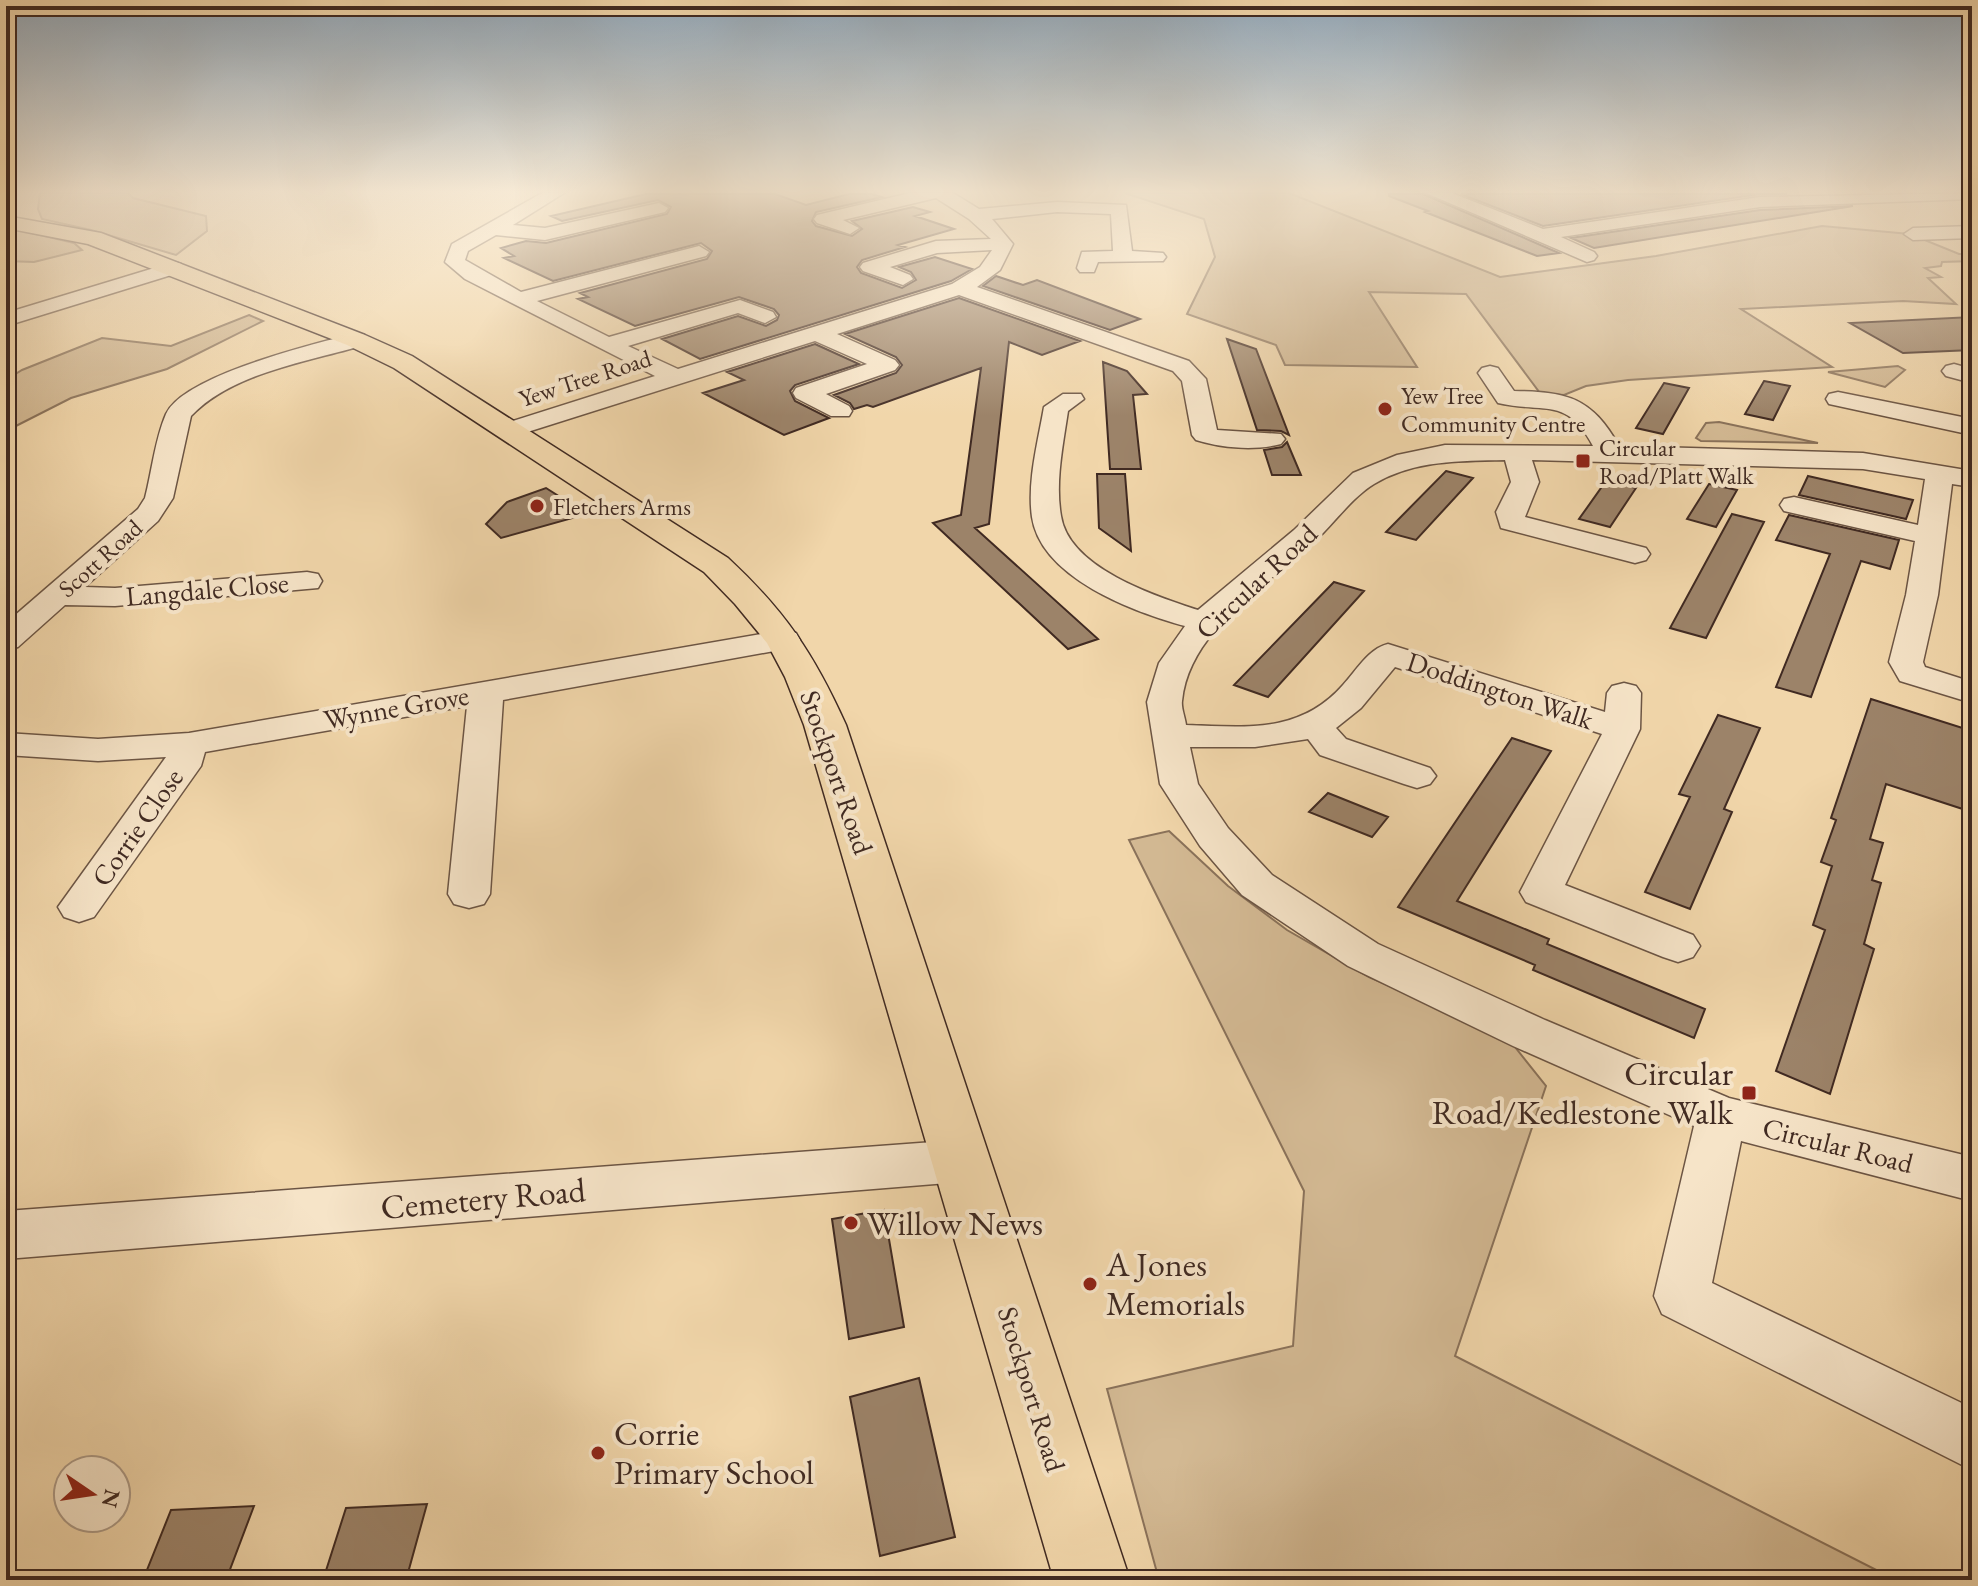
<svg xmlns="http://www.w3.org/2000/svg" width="1978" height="1586" font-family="'EB Garamond',serif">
  <rect width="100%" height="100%" fill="#f1d6aa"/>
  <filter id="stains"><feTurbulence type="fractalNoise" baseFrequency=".0025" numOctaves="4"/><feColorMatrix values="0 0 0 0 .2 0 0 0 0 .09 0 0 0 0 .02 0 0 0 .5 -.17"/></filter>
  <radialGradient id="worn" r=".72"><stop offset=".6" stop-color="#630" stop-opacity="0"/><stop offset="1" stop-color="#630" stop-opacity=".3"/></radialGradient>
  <path fill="#d3b993" stroke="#8a725a" stroke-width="2" d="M 40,193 L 128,193 L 133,198 L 206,216 L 207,231 L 176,255 L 91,230 L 42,219 L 38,209 Z
    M 1125,193 L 1289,193 L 1500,277 L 1656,256 L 1822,226 L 1910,234 L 1959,254 L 1972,254 L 1972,261 L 1942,262 L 1941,266 L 1925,268 L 1941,277 L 1928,278 L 1956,304 L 1903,301 L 1741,309 L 1832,367 L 1628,380 L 1586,386 L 1564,395 L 1540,393 L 1466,294 L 1369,292 L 1417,367 L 1285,365 L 1276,345 L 1187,314 L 1215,257 L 1204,219 Z
    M 6,227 L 74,243 L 82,250 L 34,262 L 6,261 Z
    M 249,315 L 263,321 L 167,369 L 71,398 L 6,431 L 6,380 L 22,370 L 102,338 L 171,346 Z
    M 1898,366 L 1905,370 L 1885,387 L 1828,372 Z
    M 1719,422 L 1818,443 L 1701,441 L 1696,438 L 1706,423 Z
    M 1169,831 L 1228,886 L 1287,930 L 1369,977 L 1507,1037 L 1546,1086 L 1455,1356 L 1896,1580 L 1159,1580 L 1107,1389 L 1293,1346 L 1304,1191 L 1129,840 Z"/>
  <path fill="#9c8369" stroke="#402a22" stroke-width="2" d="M 646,194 L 775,194 L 806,205 L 849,194 L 872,194 L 882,197 L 816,212 L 812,221 L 816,226 L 852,236 L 862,229 L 852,221 L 913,207 L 930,212 L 915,216 L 954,229 L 898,245 L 905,247 L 862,260 L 857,267 L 861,273 L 902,288 L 916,280 L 911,272 L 899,267 L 935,257 L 972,269 L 951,281 L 700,359 L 662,339 L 738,316 L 766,326 L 777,320 L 779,315 L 774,309 L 739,297 L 635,326 L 578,299 L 588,297 L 580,293 L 707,259 L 712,251 L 701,243 L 553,281 L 504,258 L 514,256 L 501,248 L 526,241 L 546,243 L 667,214 L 671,207 L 658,200 L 562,221 L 551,216 Z
    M 1389,194 L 1423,194 L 1559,253 L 1537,256 L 1425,212 L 1428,211 L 1389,196 Z
    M 1461,194 L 1787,194 L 1760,194 L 1543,226 Z
    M 1853,206 L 1594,248 L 1571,238 L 1760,210 Z
    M 996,276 L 1023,285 L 1037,280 L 1140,319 L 1110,330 L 983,286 Z
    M 959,298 L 1080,341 L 1042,355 L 1009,342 L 989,524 L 975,528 L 1098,639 L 1068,649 L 933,523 L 961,515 L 981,368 L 873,407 L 867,405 L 854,409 L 850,403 L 834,395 L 896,373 L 902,365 L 896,357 L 845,334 Z
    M 1972,317 L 1972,350 L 1903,353 L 1850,323 Z
    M 1227,339 L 1256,349 L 1289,435 L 1281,431 L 1257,430 Z
    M 815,344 L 859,364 L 795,385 L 790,391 L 795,401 L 829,418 L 784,435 L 703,393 L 744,380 L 727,372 Z
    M 1103,362 L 1127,371 L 1147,394 L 1133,395 L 1141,469 L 1110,469 Z
    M 1764,381 L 1790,386 L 1773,420 L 1745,414 Z
    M 1664,383 L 1689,388 L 1663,434 L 1636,428 Z
    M 1287,442 L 1301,475 L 1272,475 L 1264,450 L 1282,447 Z
    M 1446,471 L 1473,478 L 1416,540 L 1386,532 Z
    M 1097,474 L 1125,474 L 1131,551 L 1099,528 Z
    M 1808,476 L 1913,500 L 1906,519 L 1799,495 Z
    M 1606,481 L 1636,488 L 1610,527 L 1579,519 Z
    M 1709,484 L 1737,490 L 1716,527 L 1687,519 Z
    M 546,488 L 587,514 L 501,538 L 486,524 L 507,502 Z
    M 1732,514 L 1764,522 L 1706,638 L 1670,628 Z
    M 1789,515 L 1899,540 L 1890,569 L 1861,561 L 1811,697 L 1776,687 L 1830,554 L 1776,540 Z
    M 1334,582 L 1364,591 L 1268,697 L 1234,685 Z
    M 1871,699 L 1972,731 L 1972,812 L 1886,784 L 1870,839 L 1883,843 L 1872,880 L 1881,883 L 1864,944 L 1874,949 L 1830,1094 L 1776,1071 L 1825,930 L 1813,925 L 1832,866 L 1821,862 L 1836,820 L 1831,818 Z
    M 1718,715 L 1760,728 L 1724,809 L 1732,812 L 1690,909 L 1645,892 L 1690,797 L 1679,794 Z
    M 1512,738 L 1551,751 L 1457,901 L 1549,939 L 1547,944 L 1705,1009 L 1694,1038 L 1533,970 L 1535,965 L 1398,907 Z
    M 1328,793 L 1388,817 L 1372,837 L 1309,812 Z
    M 884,1210 L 904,1327 L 849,1339 L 832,1219 Z
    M 919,1378 L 955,1537 L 880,1556 L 850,1397 Z
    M 427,1504 L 406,1580 L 323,1580 L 346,1508 Z
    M 254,1506 L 226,1580 L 143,1580 L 171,1510 Z"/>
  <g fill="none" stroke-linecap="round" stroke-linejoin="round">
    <defs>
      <path id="minor" d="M 542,193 L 564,193 L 513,225 L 545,228 L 659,203 L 668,208 L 665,212 L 545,240 L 496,235 L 468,251 L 465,260 L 521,292 L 699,246 L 709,252 L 706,256 L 537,301 L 609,337 L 740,300 L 773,312 L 776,317 L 765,323 L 738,313 L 628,346 L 678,369 L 952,284 L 980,267 L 992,250 L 937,253 L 890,267 L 910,275 L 913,279 L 903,285 L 863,271 L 860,267 L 863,263 L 936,241 L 991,239 L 969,219 L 936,198 L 843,220 L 859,228 L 850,234 L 817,223 L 814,219 L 817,215 L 910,193 L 953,193 L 979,209 L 1057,202 L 1126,205 L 1132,251 L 1163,253 L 1166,257 L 1163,261 L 1098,262 L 1094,272 L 1080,272 L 1077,268 L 1082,252 L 1113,251 L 1111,214 L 1057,212 L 992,219 L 1013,244 L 1000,270 L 977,287 L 1189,361 L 1206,379 L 1217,430 L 1281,434 L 1285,439 L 1281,444 C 1254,451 1222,448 1196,440 L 1192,435 L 1182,381 L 1173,371 L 959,295 L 837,334 L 895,360 L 899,365 L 895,370 L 826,394 L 849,406 L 852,411 L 849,416 L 831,416 L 796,398 L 793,393 L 796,388 L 867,364 L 815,341 L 518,435 L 500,435 L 496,430 L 500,425 L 655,376 L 465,279 L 445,262 L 452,244 Z
        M 1426,193 L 1452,193 L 1543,229 L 1760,197 L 1972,193 L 1972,199 L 1760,207 L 1561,237 L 1594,252 L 1597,256 L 1594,260 L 1587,262 Z
        M 1972,226 L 1972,238 L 1913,240 L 1904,234 L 1913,228 Z
        M 174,262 L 181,264 L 184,268 L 181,272 L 6,326 L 6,313 Z
        M 356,333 L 364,335 L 367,340 L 364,345 C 308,362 233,372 191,416 L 173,498 L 158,521 L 85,587 L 115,588 L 307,572 L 318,574 L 322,581 L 318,588 L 115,606 L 65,605 L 18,647 L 6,650 L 6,623 L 138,509 L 145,498 C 152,471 155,439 166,414 C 184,375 315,344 356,333 Z
        M 1954,364 L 1972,369 L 1972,383 L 1946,376 L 1942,371 L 1946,366 Z
        M 1490,366 L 1498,368 L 1514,391 C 1568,392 1591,397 1619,446 L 1863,453 L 1972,471 L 1972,487 L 1952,484 L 1938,595 L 1923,662 L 1925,667 L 1972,682 L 1972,703 L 1900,681 L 1889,662 L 1906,595 L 1915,541 L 1784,511 L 1780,505 L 1784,499 L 1794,497 L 1918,525 L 1925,479 L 1863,469 L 1532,460 L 1539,482 L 1525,517 L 1646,548 L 1650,554 L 1646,560 L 1635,563 L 1501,528 L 1496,512 L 1511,482 L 1505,460 C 1460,461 1414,460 1374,484 C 1351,498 1332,526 1312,544 C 1265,587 1189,631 1182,701 C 1181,708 1185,717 1186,725 C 1246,727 1300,734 1343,685 C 1357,670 1368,649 1388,644 L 1605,712 L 1607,693 L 1612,686 L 1624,683 L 1636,686 L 1641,693 L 1640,729 L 1565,885 L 1693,935 L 1700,946 L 1693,957 L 1678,962 L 1663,957 L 1526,902 L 1520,892 L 1602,734 L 1395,667 L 1361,708 L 1336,728 L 1346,739 L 1430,768 L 1436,776 L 1430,784 L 1417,788 L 1404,784 L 1320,755 L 1308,739 L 1255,747 L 1190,747 L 1198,784 L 1228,828 L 1272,875 L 1378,944 L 1545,1020 L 1729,1098 L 1972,1157 L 1972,1201 L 1741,1141 L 1712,1283 L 1972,1408 L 1972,1470 L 1662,1314 L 1654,1296 L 1694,1126 L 1513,1046 L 1348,966 L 1242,895 L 1200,846 L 1160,784 L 1147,702 L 1159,663 L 1185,626 C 1134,612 1041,578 1032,517 C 1027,481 1038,442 1044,407 L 1063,394 L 1081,394 L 1084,399 L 1068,411 C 1063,445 1055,482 1061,516 C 1069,568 1155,596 1198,610 L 1294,530 L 1353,473 L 1397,455 L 1445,445 L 1593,446 C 1566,395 1544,414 1498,403 L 1478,373 L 1482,368 Z
        M 1838,392 L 1972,419 L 1972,435 L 1829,404 L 1826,399 L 1829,394 Z
        M 784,630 L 796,633 L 800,640 L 796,647 L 503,700 L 490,894 L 484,904 L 469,908 L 454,904 L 448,894 L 467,706 L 205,752 L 201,766 L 94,917 L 79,922 L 64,917 L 58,907 L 166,757 L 98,761 L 6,755 L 6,733 L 98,739 L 189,733 Z
        M 960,1140 L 978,1146 L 985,1161 L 978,1176 L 960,1182 L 6,1259 L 6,1211 Z"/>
      <path id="trunk" d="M 6,216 L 101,233 L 365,335 L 412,356 L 728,558 C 785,611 814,654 846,725 L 1130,1580 L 1054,1580 L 804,725 L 785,677 L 767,643 L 735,604 L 704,572 L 394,368 L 347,345 L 88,244 L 6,228 Z"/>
    </defs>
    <use href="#minor" stroke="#6c5544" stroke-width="3"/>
    <use href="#trunk" stroke="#402a22" stroke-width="3"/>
    <use href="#minor" fill="#f6e4c8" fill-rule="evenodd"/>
    <use href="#trunk" fill="#f1d6aa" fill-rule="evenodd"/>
  </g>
  <linearGradient id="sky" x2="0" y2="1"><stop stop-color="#93aabd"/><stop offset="0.46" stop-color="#f9edd9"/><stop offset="1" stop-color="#f9edd9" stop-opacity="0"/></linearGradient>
  <rect width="1978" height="416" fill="url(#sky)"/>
  <g fill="#8f2418" stroke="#f6e4c8" stroke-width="3">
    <circle cx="1385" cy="409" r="8"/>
    <rect x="1575" y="453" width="16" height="16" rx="4"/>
    <circle cx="537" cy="506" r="8"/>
    <rect x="1741" y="1085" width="16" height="16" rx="4"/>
    <circle cx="851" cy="1223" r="8"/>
    <circle cx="1090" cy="1284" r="8"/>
    <circle cx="598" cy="1453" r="8"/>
  </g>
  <g text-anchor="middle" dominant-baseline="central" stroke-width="8" stroke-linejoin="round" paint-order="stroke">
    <g font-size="24" fill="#402a22" stroke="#f6e4c8">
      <text transform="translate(585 378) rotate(-18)">Yew Tree Road</text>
      <text transform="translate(100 558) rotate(-42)">Scott Road</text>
    </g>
    <g font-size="24" fill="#402a22" stroke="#f6e4c8" text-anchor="start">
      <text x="1401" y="395">Yew Tree<tspan x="1401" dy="28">Community Centre</tspan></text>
      <text x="1599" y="447">Circular<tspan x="1599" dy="28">Road/Platt Walk</tspan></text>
      <text x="553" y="506">Fletchers Arms</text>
    </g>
    <g font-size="28" fill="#402a22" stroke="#f6e4c8">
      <text transform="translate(1256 581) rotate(-43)">Circular Road</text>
      <text transform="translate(207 589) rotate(-5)">Langdale Close</text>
      <text transform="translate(1500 690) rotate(18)">Doddington Walk</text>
      <text transform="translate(396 707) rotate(-10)">Wynne Grove</text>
      <text transform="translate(837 772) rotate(71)">Stockport Road</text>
      <text transform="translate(137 827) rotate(-55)">Corrie Close</text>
      <text transform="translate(1838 1145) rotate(14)">Circular Road</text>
      <text transform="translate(1032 1389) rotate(73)">Stockport Road</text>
    </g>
    <g font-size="34" fill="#402a22" stroke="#f6e4c8" text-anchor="start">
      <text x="1733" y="1073" text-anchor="end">Circular<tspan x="1733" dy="39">Road/Kedlestone Walk</tspan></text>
      <text x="867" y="1223">Willow News</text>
      <text x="1106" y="1264">A Jones<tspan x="1106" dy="39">Memorials</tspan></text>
      <text x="614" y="1433">Corrie<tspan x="614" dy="39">Primary School</tspan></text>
    </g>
    <g font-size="34" fill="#402a22" stroke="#f6e4c8">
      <text transform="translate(483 1198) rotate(-5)">Cemetery Road</text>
    </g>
  </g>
  <rect width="1978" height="1586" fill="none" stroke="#f1d6aa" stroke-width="32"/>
  <rect x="8" y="8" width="1962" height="1570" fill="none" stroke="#402a22" stroke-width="4"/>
  <rect x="16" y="16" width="1946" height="1554" fill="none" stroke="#402a22" stroke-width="2"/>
  <g transform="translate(92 1494) rotate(103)"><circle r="38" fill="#f6e4c8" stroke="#ad9a86" stroke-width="2"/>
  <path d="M0-6L14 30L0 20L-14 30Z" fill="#8f2418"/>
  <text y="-12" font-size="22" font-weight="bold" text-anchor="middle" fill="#402a22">N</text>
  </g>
  <rect width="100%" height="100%" filter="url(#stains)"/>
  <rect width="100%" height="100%" fill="url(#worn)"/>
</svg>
